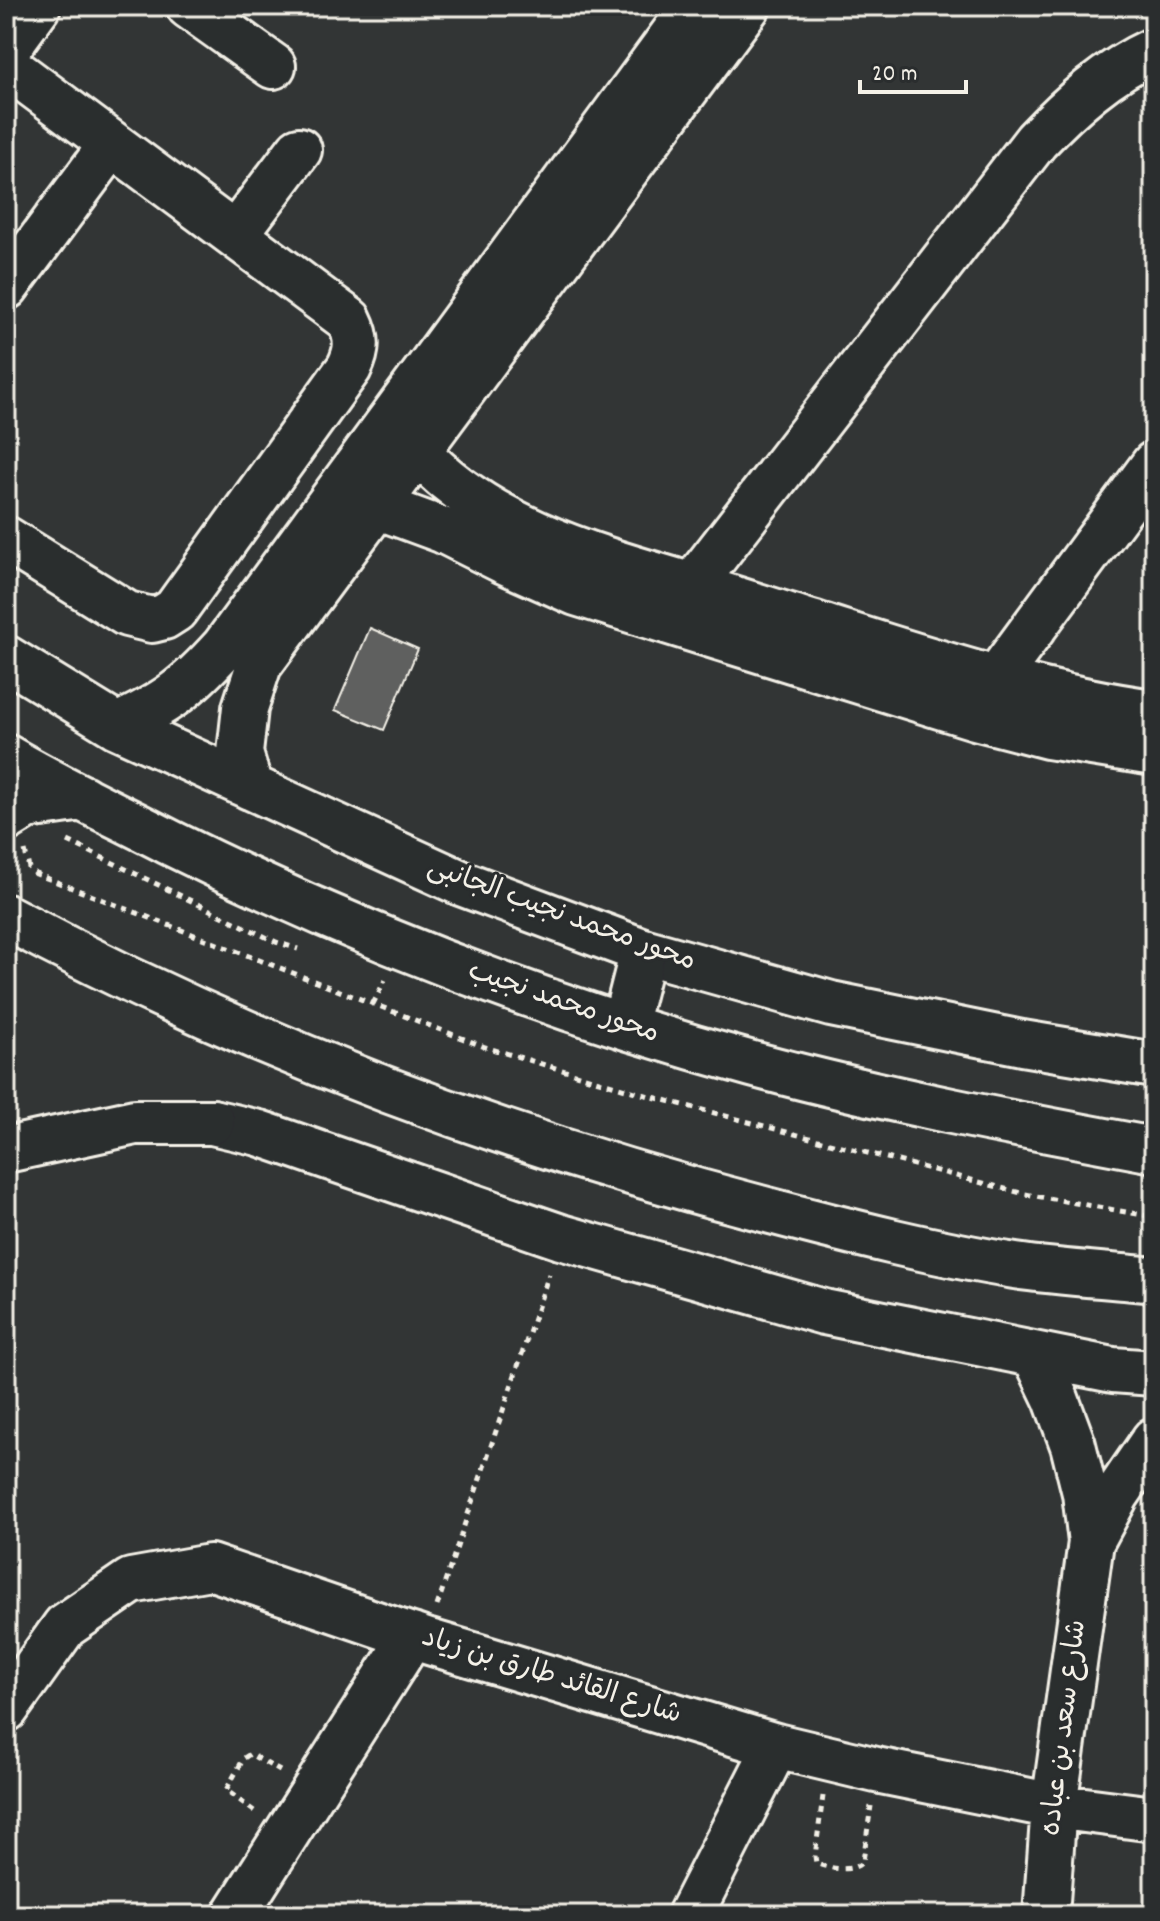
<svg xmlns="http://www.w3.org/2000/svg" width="1160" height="1921" font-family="Dekko,'Playpen Sans Arabic',sans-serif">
  <rect width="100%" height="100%" fill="#323535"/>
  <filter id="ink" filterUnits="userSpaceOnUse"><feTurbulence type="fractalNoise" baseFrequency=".0125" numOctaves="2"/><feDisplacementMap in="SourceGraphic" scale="16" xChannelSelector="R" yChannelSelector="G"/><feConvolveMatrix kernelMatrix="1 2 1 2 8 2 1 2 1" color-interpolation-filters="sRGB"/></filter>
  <g filter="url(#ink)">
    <path fill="#5f605f" stroke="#f4f1e8" stroke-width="2" d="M 370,628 L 418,649 L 384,730 L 335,710 Z"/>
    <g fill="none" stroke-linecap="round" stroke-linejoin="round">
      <defs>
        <path id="minor" d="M 189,6 L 273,66
          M 6,50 L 38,6
          M 6,65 L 349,320 C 358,338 358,350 349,368 L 175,610 L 164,617 L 152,620 L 127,614 L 6,539
          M 235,235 L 299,150
          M 6,287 L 112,144
          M 417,451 C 486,527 591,556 686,584 C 724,595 763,608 802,620 C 917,656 1034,696 1154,712
          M 377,506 L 442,530 L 504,561 L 576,593 L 975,717 L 1048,736 L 1154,753
          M 692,586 L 1036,141 C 1070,105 1108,71 1154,50
          M 6,658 L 117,726 L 461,883 L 643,951 L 831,1004 L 1022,1043 L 1154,1065
          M 995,680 L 1154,464
          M 117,726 C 167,703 187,688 224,647 L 694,6
          M 250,787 L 240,753 L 245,708 L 259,665 L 748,6
          M 212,1122 L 259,1133 L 561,1237 L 824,1312 L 1113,1370 L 1154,1373
          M 1035,1355 L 1056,1399 L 1073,1445 L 1085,1493 L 1091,1542 L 1054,1806 L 1046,1915
          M 1091,1542 L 1117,1494 L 1154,1440
          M 6,1709 L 65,1626 L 131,1581 L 210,1567 L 426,1641 L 776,1746 L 876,1770 L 1054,1806 L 1154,1819
          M 235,1915 L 412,1636
          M 690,1915 L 776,1746"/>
        <path id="major" d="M 6,757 C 58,788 115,814 169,842 C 355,934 552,1010 752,1064 C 885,1100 1019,1125 1154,1150
          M 6,819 L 27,806 L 83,798
          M 6,917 C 247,1046 506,1143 771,1211 C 851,1232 933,1253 1015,1266 C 1061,1273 1108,1275 1154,1280
          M 624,1026 L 643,951
          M 6,1150 L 135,1122 L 212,1122"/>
      </defs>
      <use href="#minor" stroke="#f4f1e8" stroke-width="50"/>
      <use href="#major" stroke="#f4f1e8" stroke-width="50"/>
      <path stroke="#f4f1e8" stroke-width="5" stroke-dasharray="6 6" stroke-linecap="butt" d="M 68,841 L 276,942 L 298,949
        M 25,851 L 29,868 L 36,874 L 485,1047 L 649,1096 L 1025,1194 L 1154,1217
        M 373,1004 L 385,980
        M 437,1606 L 549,1274
        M 823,1796 L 815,1856 L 816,1863 C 829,1869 854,1873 863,1861 L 871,1806
        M 254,1811 L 226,1790 L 244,1758 L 250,1754 L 280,1771"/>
      <use href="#minor" stroke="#2a2d2e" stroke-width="44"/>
      <use href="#major" stroke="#2a2d2e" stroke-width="44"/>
    </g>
  </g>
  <g text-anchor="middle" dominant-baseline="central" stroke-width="6" stroke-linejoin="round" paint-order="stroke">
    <g font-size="28" fill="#f4f1e8" stroke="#2a2d2e">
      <text transform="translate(561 916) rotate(20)">محور محمد نجيب الجانبى</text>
      <text transform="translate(563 1004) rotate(19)">محور محمد نجيب</text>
      <text transform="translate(551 1678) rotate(17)">شارع القائد طارق بن زياد</text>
      <text transform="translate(1066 1728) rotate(-83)">شارع سعد بن عباده</text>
    </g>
  </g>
  <rect width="1160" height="1921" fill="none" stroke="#2a2d2e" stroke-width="32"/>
  <rect x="16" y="16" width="1128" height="1889" fill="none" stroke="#f4f1e8" stroke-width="3" filter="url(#ink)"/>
  <path d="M860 80v12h106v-12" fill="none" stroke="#f4f1e8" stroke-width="4"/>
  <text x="872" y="80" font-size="24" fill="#f4f1e8" stroke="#2a2d2e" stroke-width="6" paint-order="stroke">20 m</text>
</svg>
